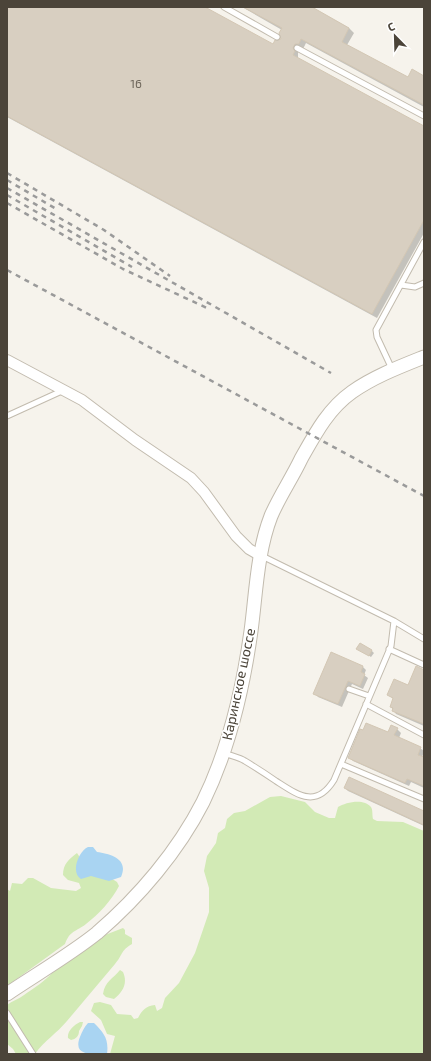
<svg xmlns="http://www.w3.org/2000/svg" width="431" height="1061" font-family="'Exo 2',sans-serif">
  <rect width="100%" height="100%" fill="#f6f3ec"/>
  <path fill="#d2eab5" d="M 281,796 L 305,802 L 315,812 L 329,818 L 335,818 L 338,807 C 346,802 364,798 371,807 C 373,810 372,815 373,819 L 377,821 L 403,822 L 424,831 L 424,1054 L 110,1054 L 115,1036 L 107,1034 L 101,1020 L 91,1011 L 94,1003 L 100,1002 L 111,1005 L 117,1014 L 131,1015 L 134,1019 L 138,1018 C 142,1010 146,1006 155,1005 L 157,1011 L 162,1008 L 165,998 L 179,983 L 195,953 L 209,912 L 209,888 L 204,871 L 207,856 L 216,843 L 218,833 L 225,828 L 227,819 L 234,813 L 245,811 L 270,797 Z
    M 77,853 L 81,859 L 117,882 L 119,886 C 112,900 98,915 86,924 C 76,932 70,930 65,944 L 7,986 L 7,889 L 10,891 L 12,883 L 22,884 L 28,878 L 33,878 L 51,888 L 76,891 L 81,888 L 79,883 L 68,880 L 63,875 C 63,864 69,859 77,853 Z
    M 123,928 L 125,930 L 125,934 L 132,938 L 132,944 C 120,951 123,955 115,964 C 99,983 83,1002 67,1021 C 57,1033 44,1041 35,1054 L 16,1054 L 13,1049 L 7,1044 L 7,1005 C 12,1001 19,999 24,995 C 33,989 46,980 52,973 L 105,935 Z
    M 120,970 L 123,972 C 128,983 123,992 114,999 L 106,997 L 103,994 C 105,981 113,979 120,970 Z
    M 80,1022 L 83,1022 L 82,1026 L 79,1031 C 79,1036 76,1039 71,1040 L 68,1038 C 67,1031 74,1025 80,1022 Z"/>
  <path fill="#a9d4f2" d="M 88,847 L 93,847 L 97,852 C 111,854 129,859 121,877 L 109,881 L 91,876 L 81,879 C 70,872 79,851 88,847 Z
    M 88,1023 L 94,1023 C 104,1033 109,1039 107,1054 C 94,1054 72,1057 80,1037 C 82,1032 84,1027 88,1023 Z"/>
  <path fill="#0003" d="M 7,7 L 202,7 L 273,45 L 282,39 L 282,30 L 242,7 L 310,7 L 349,28 L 354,33 L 347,45 L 408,79 L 424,77 L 424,107 L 306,43 L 303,49 L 298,50 L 298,59 L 424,127 L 424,233 L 377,318 L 7,117 Z
    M 358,649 L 371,650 L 374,653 L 371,657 Z
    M 332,654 L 363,667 L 366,670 L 364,675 L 368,678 L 363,689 L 352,684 L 342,707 L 318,697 L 315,693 Z
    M 424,671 L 424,726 L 396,714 L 391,707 L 394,699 L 388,695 L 408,686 Z
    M 397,729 L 401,733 L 399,738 L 420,748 L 424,751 L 422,758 L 424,758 L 424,788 L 411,782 L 409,786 L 353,761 L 349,757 Z
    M 345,788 L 424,812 L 424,826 L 348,791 Z"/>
  <path fill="#d8cfc1" stroke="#d3c7b4" d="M 7,7 L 205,7 L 273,44 L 275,40 L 281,39 L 279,33 L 282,28 L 243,7 L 312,7 L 349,28 L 342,42 L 408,77 L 412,69 L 424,76 L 424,105 L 301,39 L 299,44 L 295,44 L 293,48 L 295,51 L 293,55 L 424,126 L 424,220 L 372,314 L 7,116 Z
    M 360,643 L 372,650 L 369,656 L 356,649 Z
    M 331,652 L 363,666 L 361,672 L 365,674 L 360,686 L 348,681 L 338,704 L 313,694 Z
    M 416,666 L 424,670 L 424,724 L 392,711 L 393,708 L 390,707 L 393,698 L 387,695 L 394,679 L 408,685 Z
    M 366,723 L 388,732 L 391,725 L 398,728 L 394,735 L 421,747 L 418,755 L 424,757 L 424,786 L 407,779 L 405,783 L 348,758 L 360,729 L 363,730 Z
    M 349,777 L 424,811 L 424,825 L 344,788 Z"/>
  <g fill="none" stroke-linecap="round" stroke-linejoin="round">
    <defs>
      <path id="service" d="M 224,7 L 277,37
        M 297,48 L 424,116
        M 401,285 L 415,287 L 424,283
        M 392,369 L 377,337 L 376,330 L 424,242
        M 7,416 L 64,390
        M 262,556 L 394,621 L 424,639
        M 389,649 L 424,665
        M 349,689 L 369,696
        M 366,704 L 424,735
        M 224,753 C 231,756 239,757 245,761 C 255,767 266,774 276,781 C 298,795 316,809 334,780 L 391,646 L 394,621
        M 341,764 L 424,799
        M 7,1013 L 33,1054"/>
      <path id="minor" d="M 7,360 L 82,400 L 135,440 L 191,478 L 204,492 L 236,536 L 249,549 L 261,556"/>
      <path id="tertiary" d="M 7,994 C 35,975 71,954 97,933 C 139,897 178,851 203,802 C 229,749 243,689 251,631 C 256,594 257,552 271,516 C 279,497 292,478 301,459 C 315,434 328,409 352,392 C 373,377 399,367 424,357"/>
    </defs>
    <use href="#service" stroke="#c2bbae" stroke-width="7"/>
    <use href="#minor" stroke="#c2bbae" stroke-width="12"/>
    <use href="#tertiary" stroke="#c2bbae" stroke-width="15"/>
    <use href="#service" stroke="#fff" stroke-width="5"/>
    <use href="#minor" stroke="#fff" stroke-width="10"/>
    <use href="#tertiary" stroke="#fff" stroke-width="13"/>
    <path stroke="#9a9a9a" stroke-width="2.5" stroke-dasharray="5 5" stroke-linecap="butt" d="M 7,173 L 104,230 L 170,276
      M 7,180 L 58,210
      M 7,188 L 331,373
      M 7,195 L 132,267
      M 7,203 L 123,269 L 207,308
      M 7,270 L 424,496"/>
  </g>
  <g text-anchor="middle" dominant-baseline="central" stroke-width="3" stroke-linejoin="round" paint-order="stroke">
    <g font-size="12" fill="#6e675b">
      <text x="136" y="83">16</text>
    </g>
    <g font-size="14" fill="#4b4439" stroke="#fff">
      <text transform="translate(238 684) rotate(-78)">Каринское шоссе</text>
    </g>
  </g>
  <rect width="431" height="1061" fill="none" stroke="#4b4439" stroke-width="16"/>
  <g transform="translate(395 36) rotate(337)" stroke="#ffffff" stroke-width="3" paint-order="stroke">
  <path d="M0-3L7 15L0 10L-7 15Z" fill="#4b4439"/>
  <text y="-6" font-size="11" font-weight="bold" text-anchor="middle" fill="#4b4439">С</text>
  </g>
</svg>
